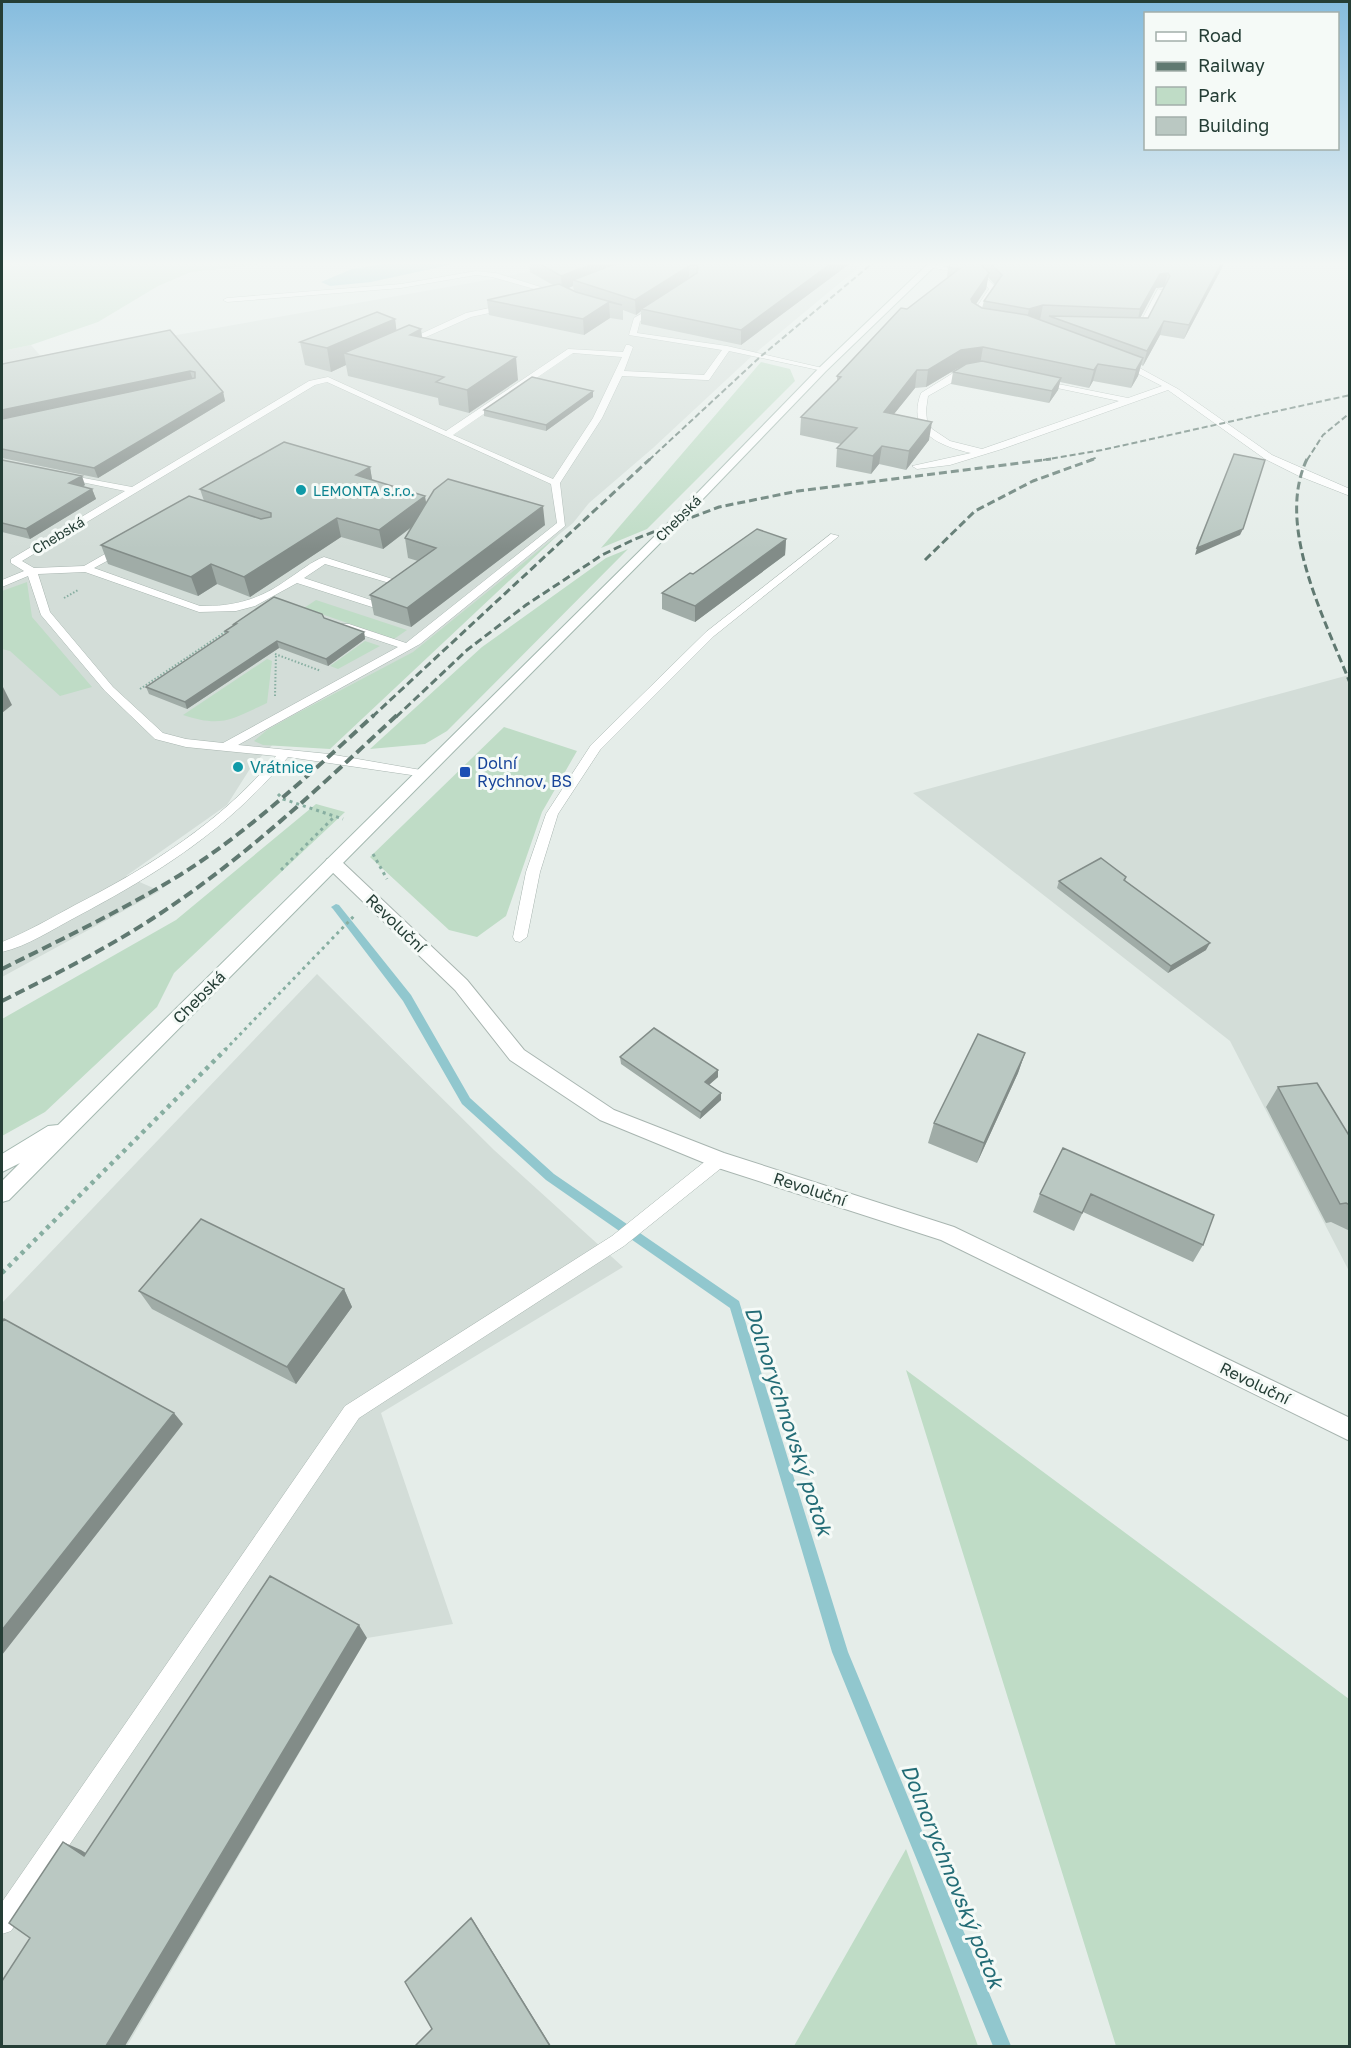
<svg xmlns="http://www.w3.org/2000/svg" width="1351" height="2048" font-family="'Golos Text',sans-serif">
  <rect width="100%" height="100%" fill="#e5ede9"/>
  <path fill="#d3ddd8" d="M 571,262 L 865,262 L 753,355 L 653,448 L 589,503 L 573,523 L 414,652 L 301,711 L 267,751 L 253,764 L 227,805 L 126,876 L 160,891 L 2,977 L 2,351 L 31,345 L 45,361 L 171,336 L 499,278 Z
    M 1349,675 L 1349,1271 L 1230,1041 L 913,793 Z
    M 317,974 L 494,1150 L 623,1267 L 381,1413 L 453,1624 L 367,1638 L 127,2046 L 2,2046 L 2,1303 Z"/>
  <path fill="#bfdcc6" d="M 2,262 L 283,262 L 191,272 L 158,286 L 98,322 L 31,345 L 2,351 Z
    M 761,362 L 790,369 L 795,381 L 647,529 L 601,548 Z
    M 559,534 L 330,749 L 263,745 L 254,741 L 267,730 L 301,711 L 413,652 Z
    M 628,549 L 447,731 L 425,744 L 370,749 L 482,647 L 606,558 Z
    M 27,582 L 32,617 L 92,687 L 60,696 L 10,651 L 2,649 L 2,591 Z
    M 316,600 L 407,630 L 394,639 L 304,608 Z
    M 365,641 L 380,646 L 338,669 L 330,666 Z
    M 267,659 L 272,661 L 267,703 C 232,719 222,728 183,715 Z
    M 504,727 L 577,751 L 542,812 L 506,916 L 477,937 L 449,930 L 370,857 Z
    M 316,804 L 345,812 L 174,973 L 157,1007 L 45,1112 L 2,1136 L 2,1019 L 176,920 Z
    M 906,1370 L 1349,1699 L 1349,2046 L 1116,2046 Z
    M 906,1849 L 978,2046 L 794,2046 Z"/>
  <path fill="#91c7ce" d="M 395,262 L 463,262 L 371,282 L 330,286 L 321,282 L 352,269 Z"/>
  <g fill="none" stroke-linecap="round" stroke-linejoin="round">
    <path fill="#91c7ce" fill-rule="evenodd" d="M 336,904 L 339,905 L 411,995 L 470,1098 L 554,1174 L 739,1301 L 848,1652 L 1011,2046 L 993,2046 L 832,1652 L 730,1308 L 546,1180 L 462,1104 L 403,1001 L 333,909 L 331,907 Z"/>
    <defs>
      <path id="lane" d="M 931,264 L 981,273 L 996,287 L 978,316 L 985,319 L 985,323 L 979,323 L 970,317 L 989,289 L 977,276 L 929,267 Z
        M 476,271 L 496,273 L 563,294 L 559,296 L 492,277 L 476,275 L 401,288 L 227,302 L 223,300 L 227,298 L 401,284 Z
        M 1158,289 L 1165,291 L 1144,330 L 1129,329 L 1129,325 L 1139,325 Z
        M 509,304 L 512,308 L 471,317 L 408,345 L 401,343 L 466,313 Z
        M 659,304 L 662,308 L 640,321 L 637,333 L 727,346 L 827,369 L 823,371 L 729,351 L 709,380 L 706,380 L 622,376 L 602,418 L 560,483 L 565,526 L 420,644 L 238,745 L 329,754 L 421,770 L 427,774 L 425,777 L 288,757 C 227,830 159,873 76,917 C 53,929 28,946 2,952 L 2,942 C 27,932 51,918 75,905 C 151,866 221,822 276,756 L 186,747 L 155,739 L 105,691 L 41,615 L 28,576 L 2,587 L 2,580 L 24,571 L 11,563 L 11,559 L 125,491 L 62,478 L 62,474 L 132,487 L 309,381 L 328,377 L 446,431 L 568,349 L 623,352 L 626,345 L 629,345 L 633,347 L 624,371 L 704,375 L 722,350 L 629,335 L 634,318 ZM 573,353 L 622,357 L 593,418 L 553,479 L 453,435 ZM 327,382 L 551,484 L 557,523 L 406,643 L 349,624 L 341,624 L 341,628 L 398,647 L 223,743 L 186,739 L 163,733 L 113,687 L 50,612 L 38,574 L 85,572 L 199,612 L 236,611 L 255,606 L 297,583 L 375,608 L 394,595 L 385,593 L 374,601 L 304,578 L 325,564 L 403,587 L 408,584 L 324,557 C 312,561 299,572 288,579 C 261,599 234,607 200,606 L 94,568 L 127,550 L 127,546 L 119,546 L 84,566 L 34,568 L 22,561 L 315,385 Z
        M 1119,360 L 1125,360 L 1178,389 L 1272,455 L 1350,489 L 1350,496 L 1299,476 L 1265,459 L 1168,390 L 1002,449 L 950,465 L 917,469 L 912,466 L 971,453 C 940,446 906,433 921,393 L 958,370 L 970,368 L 974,370 L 928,396 L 926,410 L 927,421 L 932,429 L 950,441 L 982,449 L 1119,401 L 1038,384 L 1038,380 L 1128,398 L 1162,386 L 1119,364 Z
        M 831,534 L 839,536 L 714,636 L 600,750 L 558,814 L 540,872 L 527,937 L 520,942 L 515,941 L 513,937 L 526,872 L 546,814 L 591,745 L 706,632 Z
        M 719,1153 L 725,1155 L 727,1160 L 725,1165 L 624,1246 L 359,1418 L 11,1931 L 2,1934 L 2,1902 L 345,1406 L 612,1236 L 713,1155 Z"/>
      <path id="street" d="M 333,858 L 339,859 L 467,980 L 524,1050 L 614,1110 L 724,1153 L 954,1227 L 1350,1418 L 1350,1441 L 941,1240 L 712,1166 L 600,1120 L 510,1060 L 455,990 L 327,867 L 325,863 L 327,859 Z"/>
      <path id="secondary" d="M 930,262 L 939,262 L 826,371 L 675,528 L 9,1200 L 2,1202 L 2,1181 L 20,1163 L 2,1172 L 2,1154 L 48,1126 L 58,1125 L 667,524 L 820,367 Z"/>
    </defs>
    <use href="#lane" stroke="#a8b5b0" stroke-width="1"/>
    <use href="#street" stroke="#a8b5b0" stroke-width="2"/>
    <use href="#secondary" stroke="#a4b8b0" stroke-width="2"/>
    <path stroke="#87aea1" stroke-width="2" stroke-dasharray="1.5 2" stroke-linecap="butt" d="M 64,598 L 78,590
      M 275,654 L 321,671
      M 140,689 L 228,630
      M 275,696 L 276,654"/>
    <path stroke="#87aea1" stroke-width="3" stroke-dasharray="3 4" stroke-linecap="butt" d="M 278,794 L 283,799 L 343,819
      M 373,854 L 387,879
      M 281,870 L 335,816
      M 225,1050 L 354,916"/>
    <path stroke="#87aea1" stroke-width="4.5" stroke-dasharray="4 5" stroke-linecap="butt" d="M 2,1273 L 226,1049"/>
    <use href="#lane" fill="#fff" fill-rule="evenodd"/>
    <use href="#street" fill="#fff" fill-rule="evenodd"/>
    <use href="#secondary" fill="#fff" fill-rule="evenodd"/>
    <path stroke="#607971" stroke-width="2" stroke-dasharray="6 3" stroke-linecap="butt" d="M 649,460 L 760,357 L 874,262
      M 1043,460 L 1102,450 L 1350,395
      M 1090,460 L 1098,457
      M 1307,460 L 1323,435 L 1350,413"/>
    <path stroke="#607971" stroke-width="3" stroke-dasharray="8 4" stroke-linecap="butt" d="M 1307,459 C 1275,526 1325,619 1350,683
      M 925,560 L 975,511 L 1033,481 L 1094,459
      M 372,717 L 650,459
      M 396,717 L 467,650 L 526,605 L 602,555 L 635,539 L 719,507 L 798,491 L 1051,459"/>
    <path stroke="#607971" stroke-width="4" stroke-dasharray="10 5" stroke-linecap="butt" d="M 2,969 C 62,939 123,910 180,875 C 251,830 312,772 374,715
      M 2,1001 C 56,974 110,947 161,913 C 247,856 322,785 397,715"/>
  </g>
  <path fill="#a0aca7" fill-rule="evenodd" d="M 529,262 L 852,262 L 741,345 L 641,324 L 641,311 L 636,315 L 623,310 L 623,320 L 610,318 L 584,335 L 489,315 L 487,300 L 553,285 L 530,272 ZM 573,286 L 574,291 L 568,288 Z
    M 953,262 L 1225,262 L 1184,339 L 1160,335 L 1143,366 L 1141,365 L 1138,376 L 1131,388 L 1093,381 L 1089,388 L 1060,382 L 1058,390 L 1049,403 L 951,384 L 953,372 L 960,367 L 958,368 L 926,387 L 915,388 L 894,414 L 929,440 L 906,470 L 879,464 L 871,474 L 836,467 L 837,448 L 841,444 L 800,435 L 801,417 L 837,381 L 837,376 L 907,309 L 947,278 L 948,267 ZM 988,277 L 995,285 L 984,301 L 982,308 L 976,304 L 986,289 ZM 1164,287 L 1148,318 L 1140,318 L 1156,288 Z
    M 395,319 L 396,330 L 422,337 L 518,380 L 469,413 L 439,405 L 438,398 L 348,376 L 346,365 L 331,372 L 305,365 L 300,342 Z
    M 170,330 L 223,392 L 225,401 L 98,478 L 2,458 L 2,459 L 2,364 Z
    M 593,397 L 546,431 L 484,416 L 484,410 Z
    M 2,460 L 85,485 L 82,487 L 92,489 L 96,499 L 30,539 L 2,532 Z
    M 370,467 L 372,480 L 426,503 L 545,525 L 411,627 L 374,615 L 370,595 L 418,561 L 408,558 L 405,538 L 412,527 L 383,549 L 341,537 L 250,597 L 217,584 L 198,596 L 108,564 L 101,545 L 204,501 L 200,489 Z
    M 786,539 L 785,555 L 695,622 L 662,609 L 662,593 L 693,574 Z
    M 324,618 L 364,632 L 365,639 L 328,666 L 279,648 L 187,709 L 149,694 L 146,687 L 226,634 L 225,631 L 234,625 L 234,624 Z
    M 1126,877 L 1125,881 L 1206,950 L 1168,973 L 1057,888 L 1059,881 Z
    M 1025,1053 L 1018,1073 L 977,1163 L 928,1143 L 934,1123 Z
    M 620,1057 L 718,1077 L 709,1085 L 721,1100 L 700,1119 L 621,1064 Z
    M 1278,1087 L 1350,1137 L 1350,1231 L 1331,1222 L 1326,1223 L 1266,1107 Z
    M 1063,1148 L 1203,1245 L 1193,1262 L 1083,1212 L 1074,1231 L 1033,1212 L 1040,1194 Z
    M 344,1289 L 352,1307 L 296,1384 L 152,1309 L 139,1291 Z"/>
  <path fill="#828c88" d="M 598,262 L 633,262 L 573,280 L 573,286 L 562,291 L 561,276 Z
    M 833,262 L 852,262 L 741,345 L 741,330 Z
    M 1222,262 L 1225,262 L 1184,339 L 1189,325 Z
    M 689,266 L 689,280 L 641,309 L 641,311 L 636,315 L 635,300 Z
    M 989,273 L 986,289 L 968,316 L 971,299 Z
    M 1168,273 L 1164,287 L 1156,288 L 1137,324 L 1140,309 L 1160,274 Z
    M 609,302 L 610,318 L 584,335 L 583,319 Z
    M 1043,305 L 1040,320 L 1026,324 L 1029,309 Z
    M 395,319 L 398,341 L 344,353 L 346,365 L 331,372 L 327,348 Z
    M 1164,321 L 1160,335 L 1143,366 L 1147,351 Z
    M 421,329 L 424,351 L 410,335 Z
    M 983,347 L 980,365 L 958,368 L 926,387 L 928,370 L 961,350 Z
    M 516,357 L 518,380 L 469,413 L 467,390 Z
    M 1143,358 L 1138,376 L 1131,388 L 1136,370 Z
    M 1098,364 L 1093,381 L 1089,388 L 1094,370 Z
    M 917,370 L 915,388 L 881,430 L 884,412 Z
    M 190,371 L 193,380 L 2,420 L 2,410 Z
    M 1061,378 L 1058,390 L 1049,403 L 1052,391 Z
    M 593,391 L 593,397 L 546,431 L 546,425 Z
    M 223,392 L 225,401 L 98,478 L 94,468 Z
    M 932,422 L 929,440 L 906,470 L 909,451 Z
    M 882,446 L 879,464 L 871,474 L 873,456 Z
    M 370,467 L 373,485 L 356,475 Z
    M 82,476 L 85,485 L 72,493 L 69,483 Z
    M 92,489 L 96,499 L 30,539 L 26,529 Z
    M 425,496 L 428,514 L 383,549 L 379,530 Z
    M 543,506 L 545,525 L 411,627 L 407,608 Z
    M 337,518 L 341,537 L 250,597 L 244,577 Z
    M 1243,529 L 1240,535 L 1195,555 L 1197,548 Z
    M 786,539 L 785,555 L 695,622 L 695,606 Z
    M 211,564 L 217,584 L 198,596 L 191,577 Z
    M 364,632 L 365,639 L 328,666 L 326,659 Z
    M 277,641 L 279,648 L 187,709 L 185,702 Z
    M 2,685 L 12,705 L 2,713 Z
    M 1210,943 L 1206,950 L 1168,973 L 1171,966 Z
    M 1025,1053 L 1018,1073 L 977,1163 L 984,1143 Z
    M 718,1070 L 718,1077 L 704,1089 L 705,1082 Z
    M 721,1093 L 721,1100 L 700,1119 L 701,1112 Z
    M 344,1289 L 352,1307 L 296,1384 L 287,1367 Z
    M 174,1413 L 183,1424 L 2,1655 L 2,1630 Z
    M 359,1625 L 367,1638 L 125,2046 L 106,2046 Z
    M 63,1842 L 81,1850 L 102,1863 L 84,1856 Z
    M 471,1918 L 473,1920 L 551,2046 L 550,2046 Z"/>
  <path fill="#bac8c2" stroke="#828c88" stroke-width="1.5" d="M 537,262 L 598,262 L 561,276 Z
    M 620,262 L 833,262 L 741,330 L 641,309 L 697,273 L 698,267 L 696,265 L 689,266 L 635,300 L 573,280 Z
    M 953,262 L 979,262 L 989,273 L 971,299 L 972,302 L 982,308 L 1027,315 L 1143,358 L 1136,370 L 1098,364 L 1094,370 L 983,347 L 961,350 L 928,370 L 917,370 L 884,412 L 932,422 L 909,451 L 882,446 L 873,456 L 837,448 L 857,428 L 801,417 L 841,377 L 837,376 L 901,308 L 907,309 L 959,269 L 948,267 Z
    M 989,262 L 1222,262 L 1189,325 L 1164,321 L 1147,351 L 1049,316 L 1148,318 L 1170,276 L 1168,273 L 1160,274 L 1140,309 L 1043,305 L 1029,309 L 984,301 L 1002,275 Z
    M 559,284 L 576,292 L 622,305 L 609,302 L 583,319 L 487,300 Z
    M 377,312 L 395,319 L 327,348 L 300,342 Z
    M 409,325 L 421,329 L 410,335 L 516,357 L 467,390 L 436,382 L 444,377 L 344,353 Z
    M 170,330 L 223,392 L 94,468 L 2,449 L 2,419 L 195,378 L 195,372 L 190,371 L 2,410 L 2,364 Z
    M 982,361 L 1061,378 L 1052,391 L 953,372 L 966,364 Z
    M 532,377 L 593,391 L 546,425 L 484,410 Z
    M 284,442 L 370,467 L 356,475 L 425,496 L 379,530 L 337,518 L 244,577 L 211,564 L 191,577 L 101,545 L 189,496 L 261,519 L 271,517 L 271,513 L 200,489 Z
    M 1234,454 L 1265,460 L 1243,529 L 1197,548 Z
    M 2,460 L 82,476 L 69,483 L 92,489 L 26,529 L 2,523 Z
    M 448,479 L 543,506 L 407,608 L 370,595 L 436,548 L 405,538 L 434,490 Z
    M 757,529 L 786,539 L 695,606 L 662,593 L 690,573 L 693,574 Z
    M 274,597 L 322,614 L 324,618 L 364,632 L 326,659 L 277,641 L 185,702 L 146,687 L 228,632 L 225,631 L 236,624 L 234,624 Z
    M 1101,858 L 1126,877 L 1124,880 L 1210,943 L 1171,966 L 1059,881 Z
    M 654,1028 L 718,1070 L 705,1082 L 721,1093 L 701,1112 L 620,1057 Z
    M 978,1034 L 1025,1053 L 984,1143 L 934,1123 Z
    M 1317,1083 L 1350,1137 L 1350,1205 L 1346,1203 L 1340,1204 L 1278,1087 Z
    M 1063,1148 L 1214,1215 L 1203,1245 L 1091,1194 L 1082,1213 L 1040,1194 Z
    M 201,1219 L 344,1289 L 287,1367 L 139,1291 Z
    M 4,1319 L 174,1413 L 2,1630 L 2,1322 Z
    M 270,1576 L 359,1625 L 106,2046 L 2,2046 L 2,1981 L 30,1938 L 9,1923 L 63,1842 L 84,1856 Z
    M 471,1918 L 550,2046 L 415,2046 L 432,2029 L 405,1982 Z"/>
  <linearGradient id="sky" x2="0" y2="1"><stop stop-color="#85bcde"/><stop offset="0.48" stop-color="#f3f7f5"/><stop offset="1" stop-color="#f3f7f5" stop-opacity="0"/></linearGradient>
  <rect width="1351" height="549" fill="url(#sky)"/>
  <g fill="#0f9aa8" stroke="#f5faf7" stroke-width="2">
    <circle cx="301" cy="490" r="6"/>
    <circle cx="238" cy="767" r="6"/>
  </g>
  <rect fill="#1a4fb4" stroke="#f5faf7" stroke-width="2" x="459" y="766" width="12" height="12" rx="3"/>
  <g text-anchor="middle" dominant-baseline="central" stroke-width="6" stroke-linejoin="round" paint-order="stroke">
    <g font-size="14" fill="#0d838f" stroke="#f5faf7" text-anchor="start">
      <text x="313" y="490">LEMONTA s.r.o.</text>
    </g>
    <g font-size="14" fill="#253e36" stroke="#f5faf7">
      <text transform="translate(678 518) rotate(-45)">Chebská</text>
      <text transform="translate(58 535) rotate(-31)">Chebská</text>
    </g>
    <g font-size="16" fill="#164399" stroke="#f5faf7" text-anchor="start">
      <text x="477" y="763">Dolní<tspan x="477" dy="18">Rychnov, BS</tspan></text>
    </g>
    <g font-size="16" fill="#0d838f" stroke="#f5faf7" text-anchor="start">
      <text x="250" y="767">Vrátnice</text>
    </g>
    <g font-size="16" fill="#253e36" stroke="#f5faf7">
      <text transform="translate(396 923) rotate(44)">Revoluční</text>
      <text transform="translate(199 997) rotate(-45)">Chebská</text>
      <text transform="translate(810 1189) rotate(18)">Revoluční</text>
      <text transform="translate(1255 1383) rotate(26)">Revoluční</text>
    </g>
    <g font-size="21" font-style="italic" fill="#236c76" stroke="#f5faf7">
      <text transform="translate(789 1421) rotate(72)">Dolnorychnovský potok</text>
      <text transform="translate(953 1876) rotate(68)">Dolnorychnovský potok</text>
    </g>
  </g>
  <rect width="1351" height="2048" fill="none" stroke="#253e36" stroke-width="6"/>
  <rect x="1144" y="12" width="195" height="138" fill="#f5faf7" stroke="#a2afaa" stroke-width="1.5"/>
  <rect x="1156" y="32" width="30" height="9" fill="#ffffff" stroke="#a2afaa" stroke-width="1.5"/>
  <text x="1198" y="42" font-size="18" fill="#253e36">Road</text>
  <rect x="1156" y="62" width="30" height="9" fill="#607971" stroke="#a2afaa" stroke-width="1.5"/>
  <text x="1198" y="72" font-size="18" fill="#253e36">Railway</text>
  <rect x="1156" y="87" width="30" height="18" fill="#bfdcc6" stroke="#a2afaa" stroke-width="1.5"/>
  <text x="1198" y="102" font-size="18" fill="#253e36">Park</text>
  <rect x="1156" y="117" width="30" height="18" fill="#bac8c2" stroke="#a2afaa" stroke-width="1.5"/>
  <text x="1198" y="132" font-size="18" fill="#253e36">Building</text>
</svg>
